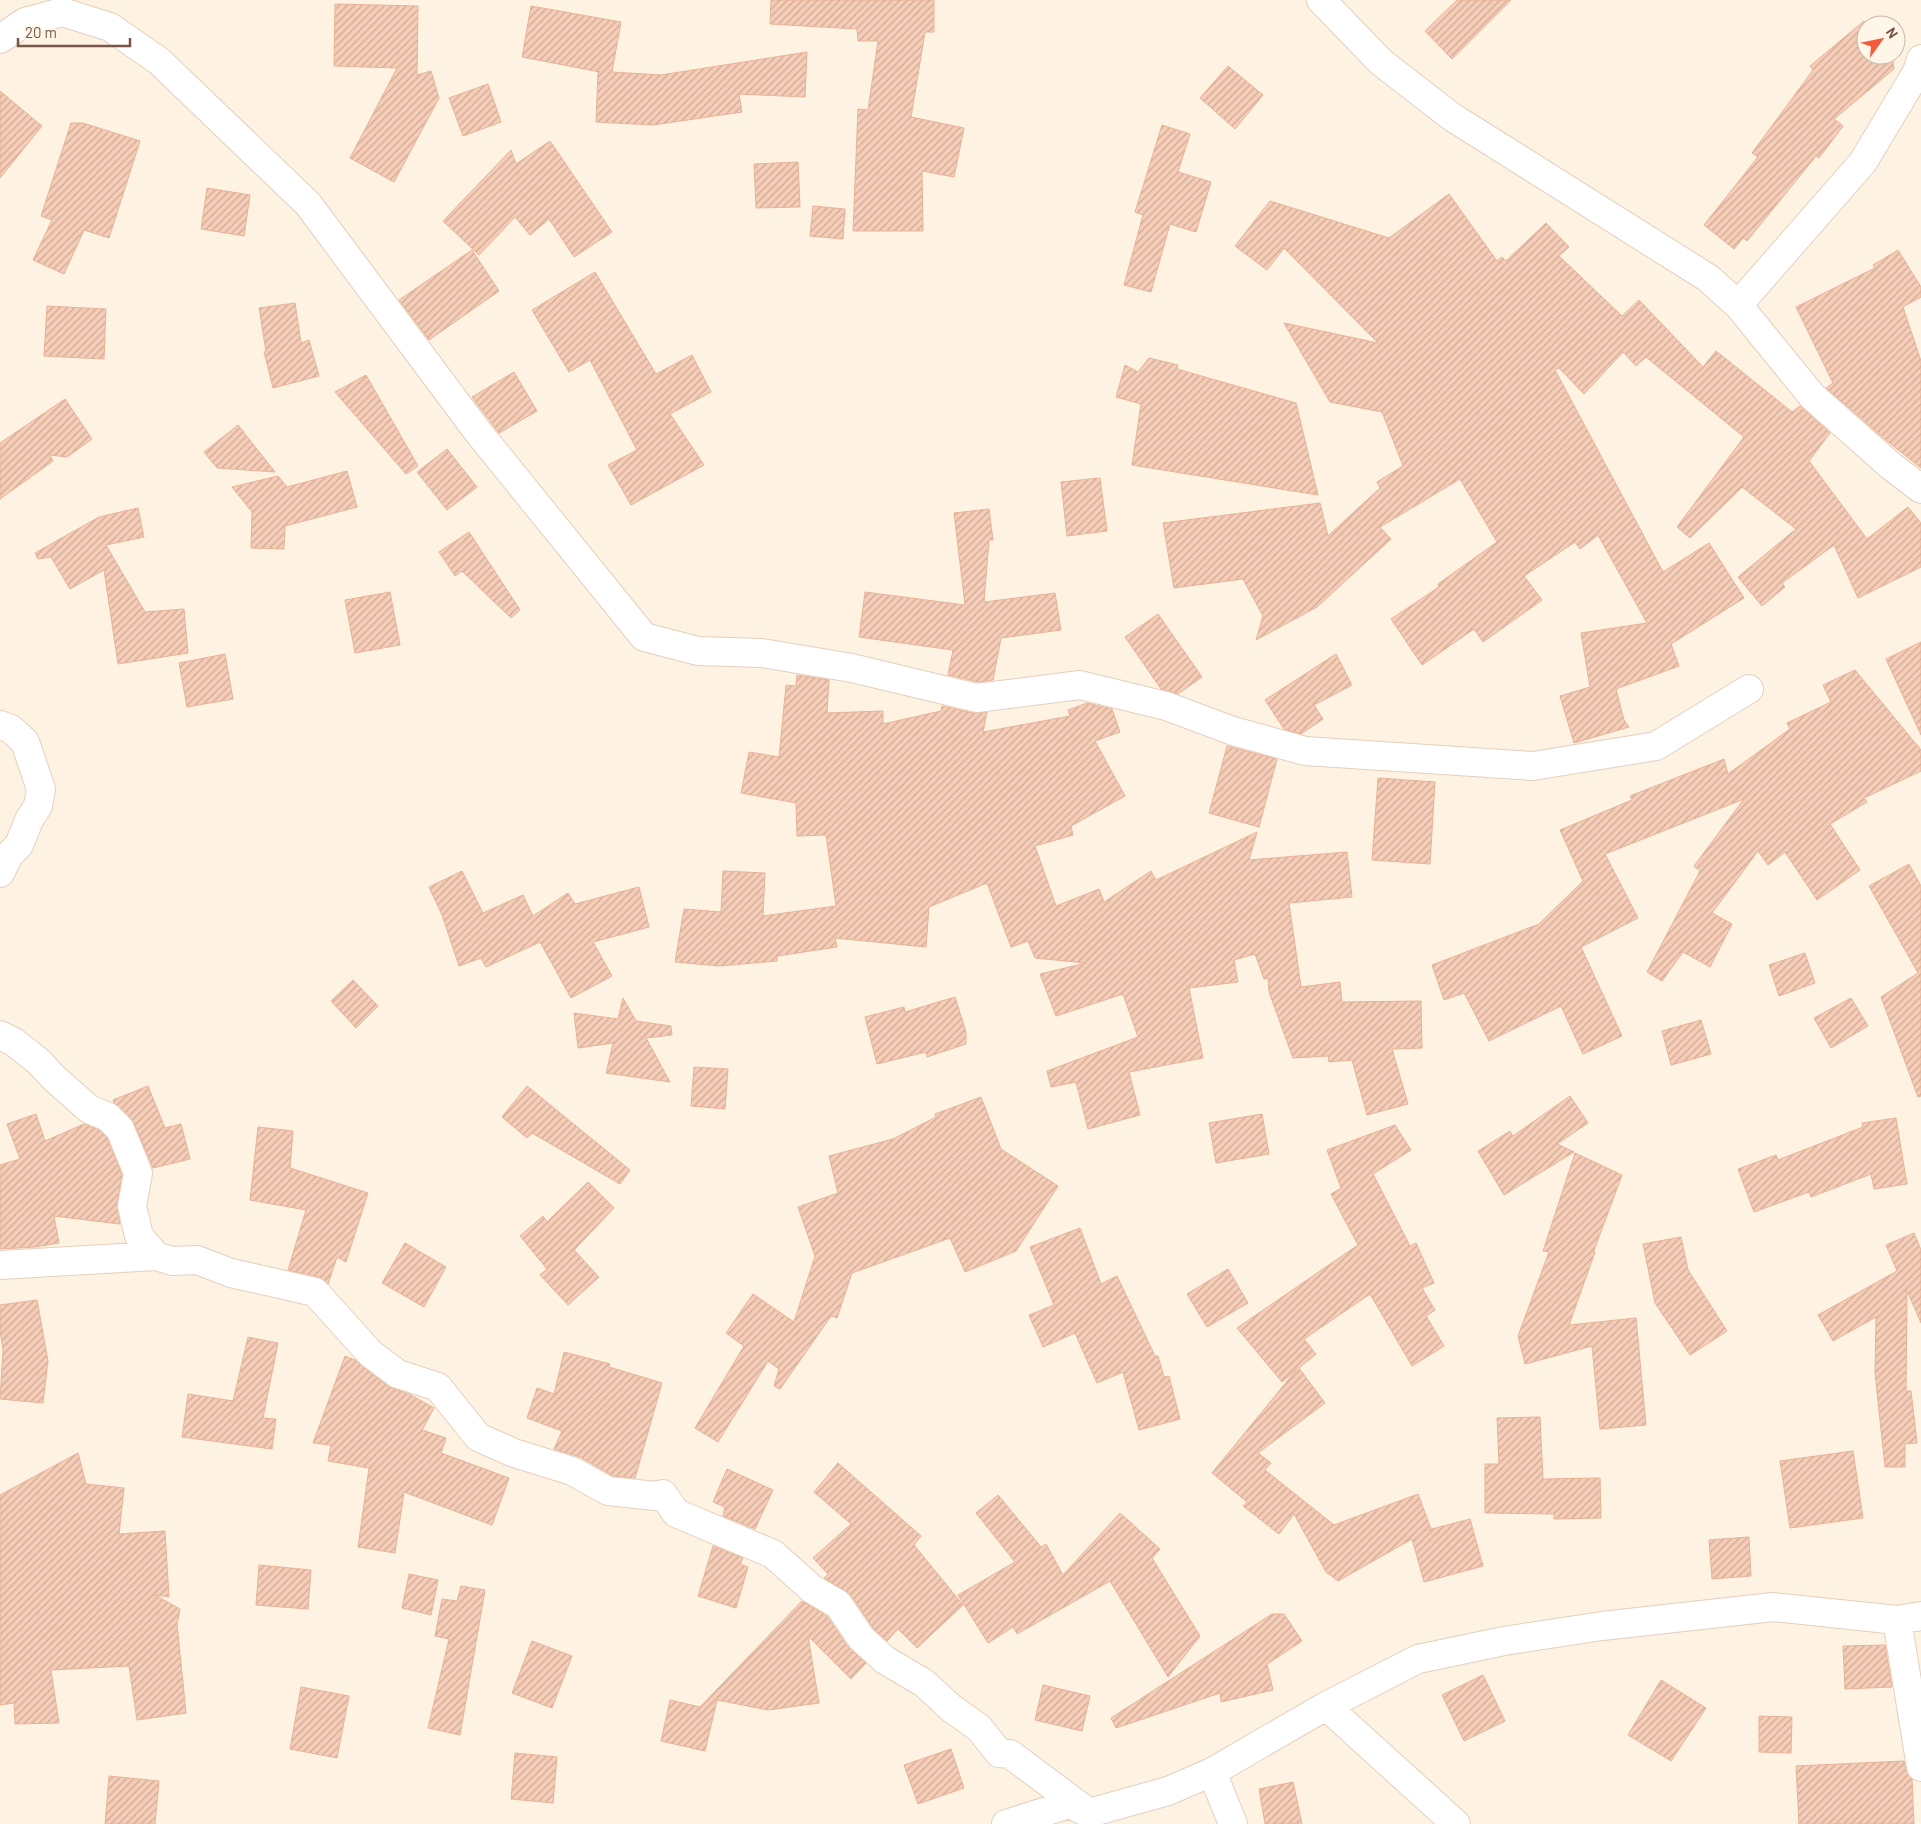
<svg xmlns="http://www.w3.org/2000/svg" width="1921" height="1824" font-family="Barlow,sans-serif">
  <defs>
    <pattern id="building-hatch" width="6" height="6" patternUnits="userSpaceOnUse" patternTransform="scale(1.25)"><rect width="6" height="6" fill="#f6cdb7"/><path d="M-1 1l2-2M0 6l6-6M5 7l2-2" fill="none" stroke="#cca997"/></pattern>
  </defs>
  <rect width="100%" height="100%" fill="#fef2e2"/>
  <path fill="url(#building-hatch)" stroke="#eab296" d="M 771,0 L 934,0 L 934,32 L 925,32 L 911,117 L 964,128 L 954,177 L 922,171 L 923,231 L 853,231 L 858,109 L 868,110 L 878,41 L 858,41 L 857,29 L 770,24 Z
    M 1457,0 L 1511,0 L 1452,59 L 1425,31 Z
    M 335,4 L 418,6 L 417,75 L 431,71 L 439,98 L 394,182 L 350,158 L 397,68 L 334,66 Z
    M 531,6 L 621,22 L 612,72 L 661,75 L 807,52 L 805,97 L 739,94 L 742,112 L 653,125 L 596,122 L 598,72 L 600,72 L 522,57 Z
    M 1864,21 L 1867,25 L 1866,55 L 1892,55 L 1894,69 L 1834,119 L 1843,126 L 1819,158 L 1816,156 L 1747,241 L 1743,238 L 1734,249 L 1704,225 L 1758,157 L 1752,153 L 1813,70 L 1810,66 Z
    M 1228,66 L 1263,95 L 1235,129 L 1200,98 Z
    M 488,84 L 501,122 L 463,136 L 449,98 Z
    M 0,91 L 42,126 L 0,178 Z
    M 71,123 L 83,123 L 140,141 L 109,238 L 84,230 L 64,274 L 33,260 L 52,220 L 41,216 Z
    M 1162,125 L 1190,134 L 1178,172 L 1211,182 L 1196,232 L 1170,224 L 1151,292 L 1124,285 L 1143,215 L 1135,212 Z
    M 550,141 L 612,232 L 574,257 L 549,219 L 530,235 L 515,217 L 479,255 L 443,221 L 511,150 L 516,164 Z
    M 798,162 L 800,207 L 756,208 L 754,164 Z
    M 207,188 L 250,195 L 244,236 L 201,229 Z
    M 1449,194 L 1497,261 L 1502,257 L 1506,261 L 1546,223 L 1569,247 L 1559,256 L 1622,316 L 1639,300 L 1703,367 L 1716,351 L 1792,412 L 1800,406 L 1830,433 L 1809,461 L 1867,539 L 1908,507 L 1921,523 L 1921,567 L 1858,598 L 1834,545 L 1782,583 L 1785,587 L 1762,606 L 1738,577 L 1796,529 L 1742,487 L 1690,538 L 1677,527 L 1744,437 L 1646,357 L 1636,366 L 1623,352 L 1584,394 L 1559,368 L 1555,370 L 1663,572 L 1709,543 L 1744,598 L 1671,644 L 1679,666 L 1616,689 L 1624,720 L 1629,727 L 1574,743 L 1560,696 L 1590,687 L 1581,633 L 1647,623 L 1598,535 L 1580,549 L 1575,542 L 1524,576 L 1542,600 L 1483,642 L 1474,629 L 1422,665 L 1391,619 L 1439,587 L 1438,584 L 1497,542 L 1460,479 L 1380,527 L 1391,539 L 1317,607 L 1256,640 L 1263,616 L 1243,579 L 1174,588 L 1163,523 L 1320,503 L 1328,536 L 1380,488 L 1377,482 L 1403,466 L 1382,412 L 1330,402 L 1284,323 L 1378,343 L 1284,248 L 1267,270 L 1235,246 L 1270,201 L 1389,238 Z
    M 813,206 L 845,209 L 843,239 L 810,236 Z
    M 472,250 L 499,291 L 429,340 L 399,300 Z
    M 1898,250 L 1921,287 L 1921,297 L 1903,307 L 1921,361 L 1921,468 L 1887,441 L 1826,388 L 1833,383 L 1796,307 L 1875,268 L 1873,265 Z
    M 595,272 L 656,374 L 692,355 L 711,392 L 670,414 L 704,465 L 631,505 L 608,465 L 637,450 L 590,360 L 569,372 L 532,310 Z
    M 295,303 L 301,343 L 309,340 L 319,376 L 273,388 L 264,352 L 266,352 L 259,308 Z
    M 47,306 L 106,309 L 104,359 L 44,356 Z
    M 1149,358 L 1178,365 L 1177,369 L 1296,403 L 1318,495 L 1132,465 L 1141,404 L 1116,397 L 1125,365 L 1138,372 Z
    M 514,372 L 537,411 L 499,433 L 472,397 Z
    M 366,375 L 418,466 L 406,474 L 335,392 Z
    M 65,399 L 92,439 L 67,457 L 50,455 L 53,461 L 0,499 L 0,443 Z
    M 238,425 L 275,472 L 217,468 L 204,452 Z
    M 447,449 L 477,487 L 447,510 L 417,472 Z
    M 347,471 L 357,507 L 285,526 L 284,549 L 251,548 L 252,512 L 232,487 L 278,476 L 287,487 Z
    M 1100,478 L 1107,531 L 1067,536 L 1061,482 Z
    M 138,508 L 144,537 L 106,545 L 145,612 L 184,609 L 188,653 L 118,664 L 104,570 L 70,589 L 51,557 L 38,559 L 35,553 L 99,517 Z
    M 989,509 L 993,540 L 989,540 L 984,602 L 1055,593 L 1061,630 L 1001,638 L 993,680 L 978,682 L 948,675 L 953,650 L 859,637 L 865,592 L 965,605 L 954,513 Z
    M 469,532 L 520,610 L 511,618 L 462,571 L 455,576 L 439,552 Z
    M 390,592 L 400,645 L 355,653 L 345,600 Z
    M 1158,614 L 1202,677 L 1178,694 L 1161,689 L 1125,637 Z
    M 1921,642 L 1921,735 L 1886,659 Z
    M 225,654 L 233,699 L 187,707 L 179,663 Z
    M 1336,654 L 1352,685 L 1314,705 L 1323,719 L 1301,734 L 1284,729 L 1265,700 Z
    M 1855,670 L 1921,750 L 1921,771 L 1864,798 L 1867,802 L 1830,824 L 1860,870 L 1817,900 L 1785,852 L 1768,865 L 1758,851 L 1712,913 L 1732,924 L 1710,967 L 1683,952 L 1662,981 L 1647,972 L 1700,871 L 1694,866 L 1744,799 L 1605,854 L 1638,918 L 1581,947 L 1622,1036 L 1583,1054 L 1561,1006 L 1489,1041 L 1464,993 L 1444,1000 L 1432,965 L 1539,924 L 1583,881 L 1560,830 L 1632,800 L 1630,796 L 1724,759 L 1728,774 L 1790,729 L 1787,723 L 1831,702 L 1823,685 Z
    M 797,675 L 829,680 L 827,713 L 883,711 L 883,724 L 941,711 L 942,706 L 973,713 L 987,712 L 983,732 L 1070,716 L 1068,710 L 1087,703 L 1112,709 L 1120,732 L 1095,741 L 1125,796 L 1071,826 L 1073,835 L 1035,846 L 1056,906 L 1099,889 L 1104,902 L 1151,871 L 1156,880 L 1257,832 L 1249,860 L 1347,852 L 1352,897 L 1289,903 L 1301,987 L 1340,982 L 1342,1002 L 1421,1001 L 1422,1048 L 1392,1049 L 1408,1104 L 1367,1115 L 1352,1060 L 1329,1062 L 1328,1056 L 1293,1058 L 1269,992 L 1268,978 L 1264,979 L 1255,954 L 1234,960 L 1238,982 L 1189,988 L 1203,1058 L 1129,1072 L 1140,1115 L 1088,1129 L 1076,1082 L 1051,1087 L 1047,1071 L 1138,1037 L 1123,994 L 1056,1016 L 1040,974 L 1086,963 L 1035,958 L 1028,941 L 1011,947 L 987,883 L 929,907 L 926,947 L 835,938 L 837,947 L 777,956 L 777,961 L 719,966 L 675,962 L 684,909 L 721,912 L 723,871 L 765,873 L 763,916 L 836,906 L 826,835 L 797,836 L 796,803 L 741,793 L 749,752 L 779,757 L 786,685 L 796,686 Z
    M 1227,746 L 1277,759 L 1259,827 L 1209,813 Z
    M 1378,778 L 1435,782 L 1430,864 L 1372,860 Z
    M 1909,864 L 1921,886 L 1921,1096 L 1918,1097 L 1881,997 L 1918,973 L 1869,886 Z
    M 462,871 L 483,913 L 523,895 L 533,916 L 568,893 L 575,904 L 639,887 L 649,927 L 593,942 L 612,976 L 571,998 L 540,942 L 486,967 L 481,958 L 459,966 L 442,915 L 429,887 Z
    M 1805,953 L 1815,983 L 1779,996 L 1769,965 Z
    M 353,980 L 378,1006 L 356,1028 L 331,1001 Z
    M 955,997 L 966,1032 L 966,1044 L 927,1057 L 926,1052 L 877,1064 L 865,1017 L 904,1007 L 905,1012 Z
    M 623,998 L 636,1021 L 671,1026 L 672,1035 L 646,1038 L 670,1082 L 606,1073 L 613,1043 L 578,1048 L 574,1013 L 618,1019 Z
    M 1851,998 L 1868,1026 L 1831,1048 L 1814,1018 Z
    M 1701,1020 L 1711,1054 L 1671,1065 L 1662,1031 Z
    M 694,1067 L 728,1069 L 725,1109 L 691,1106 Z
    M 148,1086 L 165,1128 L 181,1124 L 190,1159 L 153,1168 L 134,1123 L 114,1103 L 113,1100 Z
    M 527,1086 L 630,1170 L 620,1184 L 532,1133 L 527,1138 L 502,1117 Z
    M 1570,1096 L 1588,1123 L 1557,1144 L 1574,1152 L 1504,1195 L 1478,1151 L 1510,1131 L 1513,1136 Z
    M 981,1097 L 1001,1149 L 1058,1186 L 1016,1251 L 965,1272 L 950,1238 L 852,1273 L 837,1318 L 831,1316 L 780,1389 L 774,1386 L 779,1369 L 768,1361 L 718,1442 L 695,1428 L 744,1346 L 726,1333 L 753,1294 L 794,1322 L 815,1256 L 798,1207 L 838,1193 L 829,1156 L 893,1139 L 936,1117 L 935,1114 Z
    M 36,1114 L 45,1141 L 84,1124 L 99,1130 L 107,1138 L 122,1175 L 117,1204 L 120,1224 L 54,1216 L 59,1243 L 35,1247 L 0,1249 L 0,1165 L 20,1159 L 7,1124 Z
    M 1262,1114 L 1269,1154 L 1216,1163 L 1209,1123 Z
    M 1896,1118 L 1907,1184 L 1874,1189 L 1871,1174 L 1811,1197 L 1809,1192 L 1754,1212 L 1738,1169 L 1776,1155 L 1778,1160 L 1863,1127 L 1862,1123 Z
    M 1395,1125 L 1411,1150 L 1373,1174 L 1410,1246 L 1416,1243 L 1434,1283 L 1422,1288 L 1435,1310 L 1426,1316 L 1444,1346 L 1412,1366 L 1370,1294 L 1304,1339 L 1316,1354 L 1299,1368 L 1325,1403 L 1258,1453 L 1271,1463 L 1265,1470 L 1334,1525 L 1418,1494 L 1431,1529 L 1428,1530 L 1470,1519 L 1483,1566 L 1424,1582 L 1412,1539 L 1338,1581 L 1326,1572 L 1294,1514 L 1279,1534 L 1243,1506 L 1247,1502 L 1212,1473 L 1297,1369 L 1282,1382 L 1237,1328 L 1358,1245 L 1331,1194 L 1341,1188 L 1327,1150 Z
    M 258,1127 L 293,1131 L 290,1168 L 368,1193 L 346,1262 L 337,1257 L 328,1284 L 318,1277 L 288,1270 L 306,1210 L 250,1200 Z
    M 1575,1153 L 1622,1175 L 1593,1253 L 1595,1252 L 1569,1325 L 1636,1318 L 1646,1425 L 1600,1429 L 1592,1346 L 1525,1364 L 1518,1336 L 1549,1252 L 1543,1251 Z
    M 588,1182 L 614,1208 L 574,1250 L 599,1277 L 568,1305 L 540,1275 L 547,1269 L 520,1236 L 543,1216 L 547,1222 Z
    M 1080,1228 L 1101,1284 L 1117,1276 L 1155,1356 L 1158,1356 L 1164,1377 L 1169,1376 L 1180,1419 L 1139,1430 L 1123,1372 L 1097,1383 L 1075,1333 L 1043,1347 L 1029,1315 L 1054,1305 L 1030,1247 Z
    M 1914,1233 L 1921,1250 L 1921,1323 L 1907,1291 L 1906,1391 L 1911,1391 L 1917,1443 L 1905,1444 L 1905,1467 L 1885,1467 L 1875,1373 L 1876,1317 L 1833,1341 L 1818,1315 L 1897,1271 L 1886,1245 Z
    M 1681,1237 L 1688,1270 L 1727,1331 L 1690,1355 L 1655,1303 L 1643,1244 Z
    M 405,1243 L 446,1267 L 424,1307 L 382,1283 Z
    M 1228,1269 L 1248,1303 L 1207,1327 L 1187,1294 Z
    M 37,1300 L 48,1361 L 43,1403 L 0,1399 L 3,1350 L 0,1331 L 0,1305 Z
    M 248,1337 L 278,1343 L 263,1418 L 276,1419 L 272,1449 L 182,1437 L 188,1394 L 233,1401 Z
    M 564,1352 L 610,1364 L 609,1367 L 662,1383 L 635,1478 L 613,1476 L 580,1457 L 554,1449 L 562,1431 L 527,1418 L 537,1388 L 554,1394 Z
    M 345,1356 L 355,1360 L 389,1387 L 409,1394 L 434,1408 L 422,1430 L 446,1438 L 441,1453 L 509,1478 L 492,1525 L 404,1492 L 395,1553 L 358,1547 L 369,1468 L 328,1461 L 331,1445 L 313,1443 Z
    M 1540,1417 L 1543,1479 L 1600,1478 L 1601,1518 L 1554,1519 L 1554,1514 L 1485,1513 L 1485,1464 L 1499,1464 L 1497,1418 Z
    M 1853,1451 L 1863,1518 L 1790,1528 L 1780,1461 Z
    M 78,1453 L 86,1484 L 124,1488 L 119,1534 L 165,1531 L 169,1597 L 155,1595 L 180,1609 L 177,1624 L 186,1713 L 137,1720 L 129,1666 L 51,1670 L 59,1723 L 15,1724 L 14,1703 L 0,1705 L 0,1495 Z
    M 838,1463 L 921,1536 L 914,1545 L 963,1605 L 917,1648 L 898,1629 L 887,1641 L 873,1628 L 851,1595 L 824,1578 L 828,1574 L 813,1558 L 851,1524 L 814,1492 Z
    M 727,1469 L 773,1490 L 755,1529 L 723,1516 L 725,1507 L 713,1502 Z
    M 998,1495 L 1041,1547 L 1046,1544 L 1063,1575 L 1120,1513 L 1160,1549 L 1152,1558 L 1200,1636 L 1168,1677 L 1110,1581 L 1017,1634 L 1013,1627 L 988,1643 L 958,1595 L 1015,1562 L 976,1513 Z
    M 1749,1537 L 1751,1576 L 1712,1579 L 1709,1540 Z
    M 713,1546 L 743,1558 L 740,1564 L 748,1567 L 736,1608 L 698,1596 Z
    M 259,1565 L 311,1570 L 308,1609 L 256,1605 Z
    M 409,1574 L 438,1580 L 431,1615 L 402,1608 Z
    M 461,1586 L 485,1590 L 460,1735 L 428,1728 L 449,1639 L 435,1636 L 442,1599 L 457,1601 Z
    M 802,1601 L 827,1616 L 848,1647 L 866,1663 L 851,1679 L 808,1636 L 819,1703 L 768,1710 L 717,1700 L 705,1751 L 661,1741 L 670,1700 L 700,1707 Z
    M 1272,1614 L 1284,1614 L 1302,1641 L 1267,1664 L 1273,1690 L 1221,1702 L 1220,1693 L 1116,1728 L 1111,1718 Z
    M 532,1641 L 572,1656 L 552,1708 L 512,1693 Z
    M 1885,1645 L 1892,1687 L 1845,1689 L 1843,1646 Z
    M 1483,1675 L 1505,1721 L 1464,1741 L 1442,1695 Z
    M 1661,1680 L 1706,1708 L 1671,1761 L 1628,1735 Z
    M 1043,1685 L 1090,1696 L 1082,1731 L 1035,1720 Z
    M 301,1687 L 349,1696 L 337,1758 L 290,1749 Z
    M 1759,1716 L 1792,1717 L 1791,1753 L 1759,1752 Z
    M 951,1749 L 964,1788 L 918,1804 L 904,1765 Z
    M 515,1753 L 557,1757 L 553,1803 L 511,1799 Z
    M 1904,1761 L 1906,1770 L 1912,1779 L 1914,1824 L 1799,1824 L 1796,1766 Z
    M 109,1776 L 159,1781 L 155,1824 L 105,1824 Z
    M 1293,1782 L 1302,1824 L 1265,1824 L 1259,1789 Z"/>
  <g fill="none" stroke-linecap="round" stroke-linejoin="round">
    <defs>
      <path id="street" d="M 1321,0 L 1381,62 L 1452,117 L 1708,278 L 1738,305 L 1812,396 L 1891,466 L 1921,489
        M 0,39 L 25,22 L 62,12 L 110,27 L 159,61 L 308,204 L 478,432 L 644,637 L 698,651 L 762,653 L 852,668 L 977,698 L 1080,685 L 1166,706 L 1233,731 L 1305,751 L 1533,766 L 1656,746 L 1749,689
        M 1738,305 L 1863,162 L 1917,72 L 1921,59
        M 0,725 L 11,729 L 25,742 L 41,789 L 38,806 L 29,820 L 19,845 L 9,855 L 0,873
        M 0,1035 L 14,1042 L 38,1061 L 54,1078 L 89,1109 L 108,1117 L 120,1129 L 138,1173 L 132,1206 L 139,1236 L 156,1256 L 172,1261 L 197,1260 L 231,1273 L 315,1292 L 371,1354 L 398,1374 L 438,1387 L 478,1437 L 514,1453 L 572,1471 L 608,1491 L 656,1496 L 663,1494 L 676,1513 L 773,1554 L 812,1589 L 838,1604 L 861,1638 L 885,1660 L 924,1683 L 951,1708 L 979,1728 L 999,1753 L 1010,1754 L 1089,1813
        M 0,1265 L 156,1256
        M 1897,1620 L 1921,1767
        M 1326,1706 L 1456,1824
        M 1212,1772 L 1233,1824
        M 1006,1824 L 1069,1804 L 1089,1813 L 1168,1791 L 1212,1772 L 1326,1706 L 1418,1659 L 1504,1641 L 1602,1626 L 1773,1607 L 1897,1620 L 1921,1616"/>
    </defs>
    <use href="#street" stroke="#e5cfbf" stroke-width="30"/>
    <use href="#street" stroke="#fff" stroke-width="28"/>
  </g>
  <g transform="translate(1881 40) rotate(57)"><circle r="24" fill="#fff6ea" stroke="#c9b6a8"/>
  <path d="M0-4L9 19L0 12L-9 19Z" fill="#f25c3d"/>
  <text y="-8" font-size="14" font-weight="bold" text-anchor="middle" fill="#785546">N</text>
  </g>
  <path d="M18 38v8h112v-8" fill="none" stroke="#785546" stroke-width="2.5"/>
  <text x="25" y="38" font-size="15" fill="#785546" stroke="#fff6ea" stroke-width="4" paint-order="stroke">20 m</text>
</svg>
